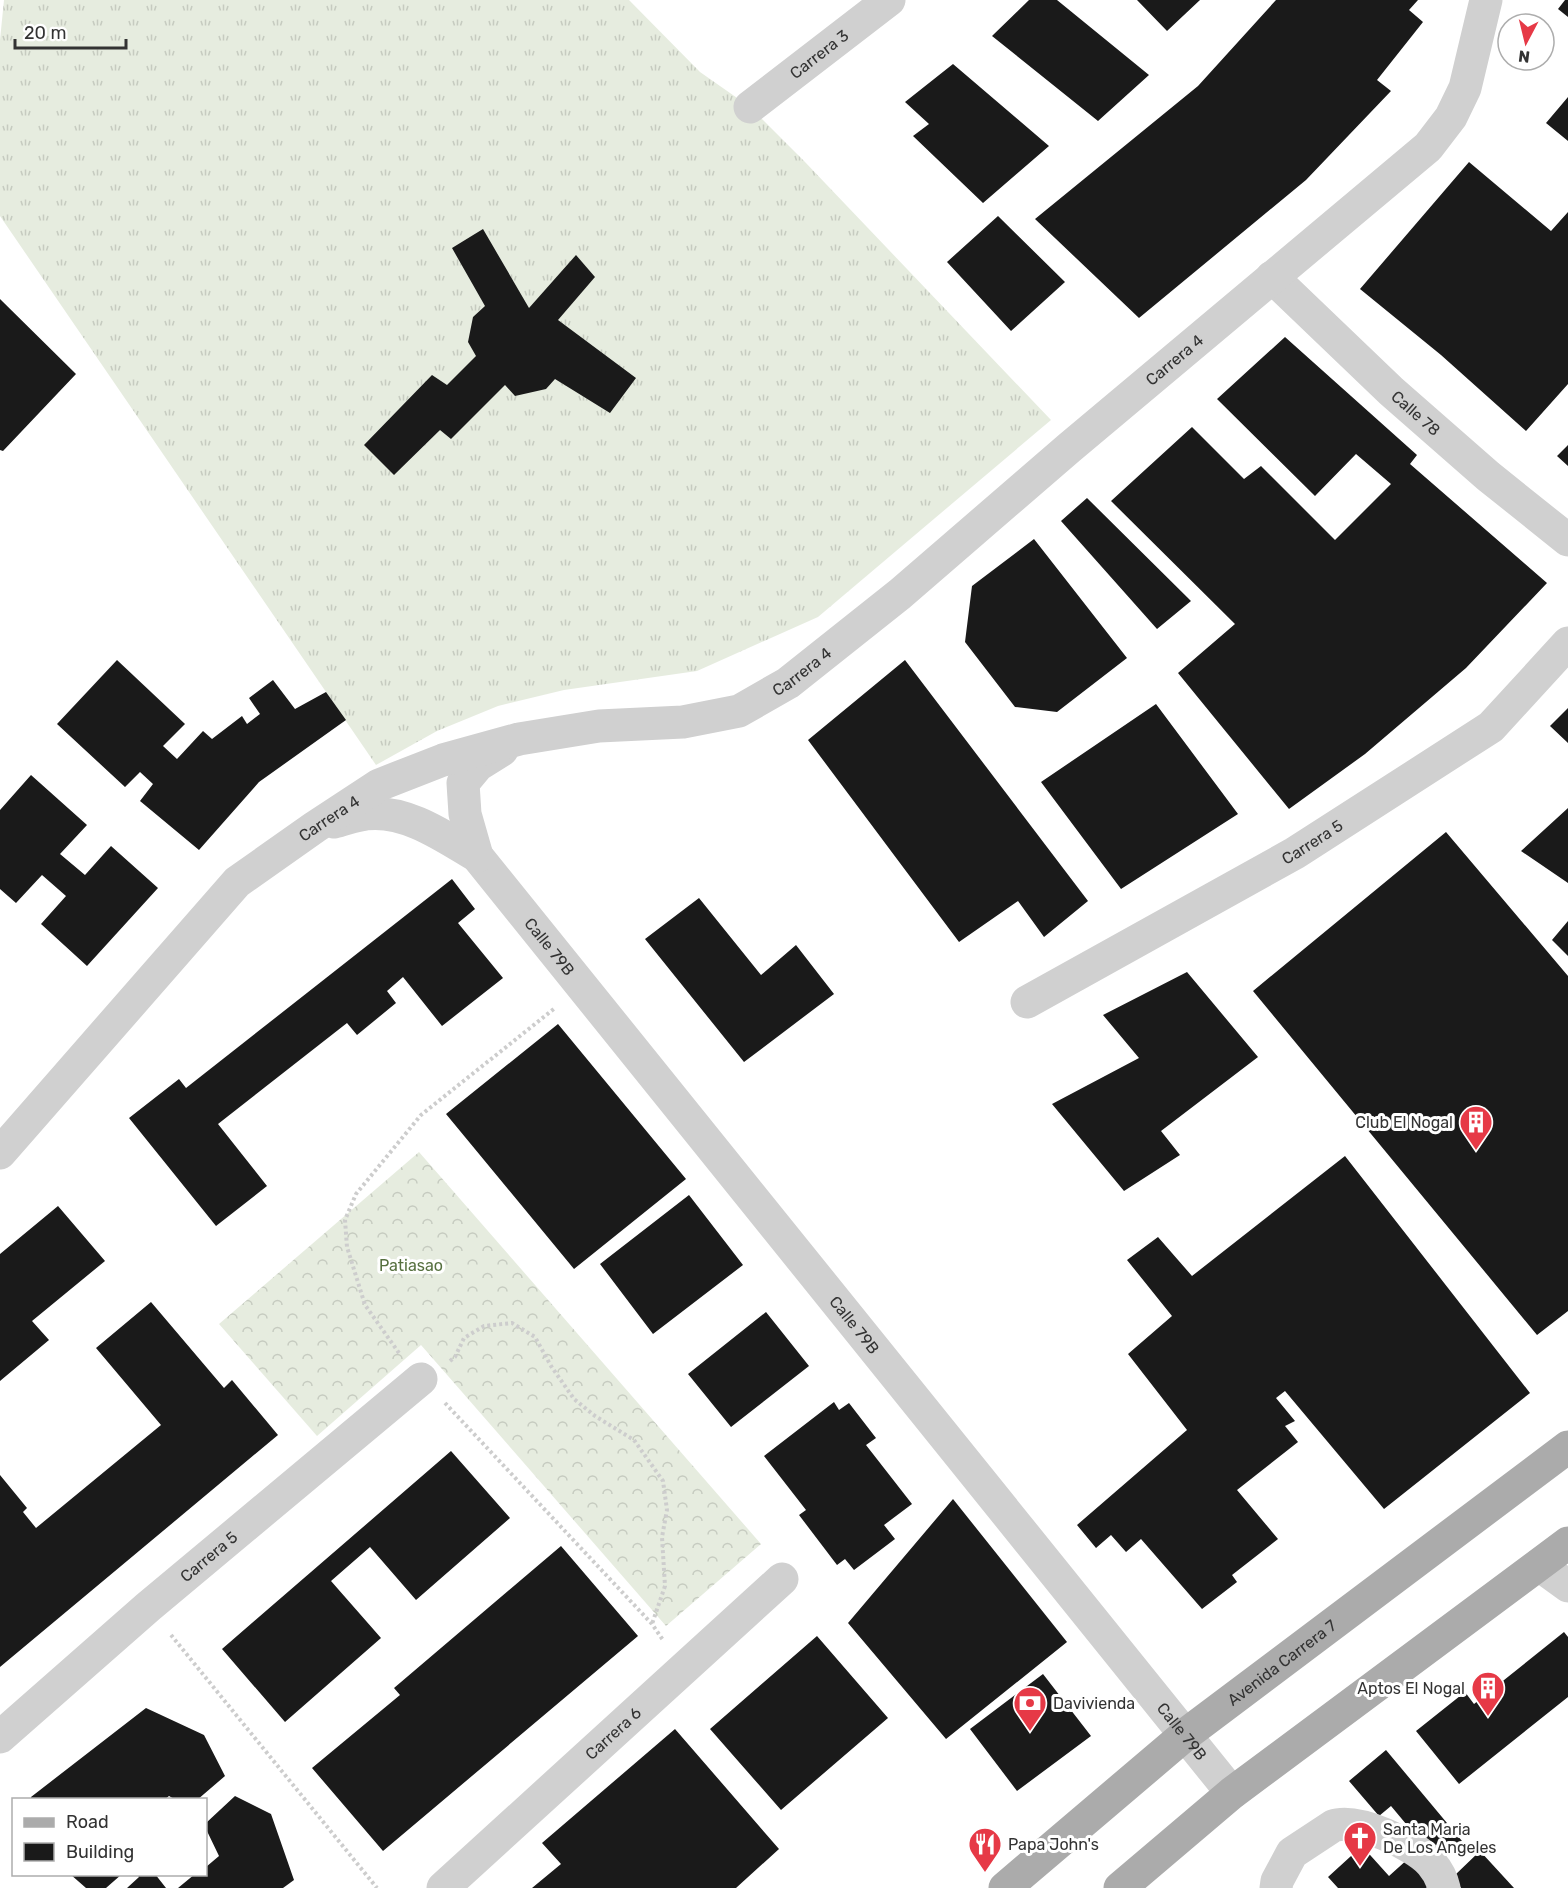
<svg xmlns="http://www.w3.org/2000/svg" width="1568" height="1888" font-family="Rubik,sans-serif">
  <defs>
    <pattern id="grass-tufts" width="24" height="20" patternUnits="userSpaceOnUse" patternTransform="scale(1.5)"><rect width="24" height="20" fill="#e6ecdf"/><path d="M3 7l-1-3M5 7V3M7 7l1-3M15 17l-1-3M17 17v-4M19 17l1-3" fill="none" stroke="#c6cbc0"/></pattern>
    <pattern id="forest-crowns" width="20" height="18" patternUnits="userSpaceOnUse" patternTransform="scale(1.5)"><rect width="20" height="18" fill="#e6ecdf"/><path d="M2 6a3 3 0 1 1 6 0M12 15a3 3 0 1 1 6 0" fill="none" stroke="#c6cbc0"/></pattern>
  </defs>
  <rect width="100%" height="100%" fill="#fff"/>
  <path fill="url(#grass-tufts)" d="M 4,0 L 629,0 L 700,72 L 750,107 L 805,162 L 1051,420 L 818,617 L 697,671 L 564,690 L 498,706 L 437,731 L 376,765 L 0,216 L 0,40 Z"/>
  <path fill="url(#forest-crowns)" d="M 419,1152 L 761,1544 L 666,1626 L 421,1345 L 317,1436 L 219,1324 Z"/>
  <path fill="#1a1a1a" d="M 1029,0 L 1057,0 L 1149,75 L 1098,121 L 992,36 Z
    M 1137,0 L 1200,0 L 1167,31 Z
    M 1276,0 L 1418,0 L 1409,10 L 1423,22 L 1377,80 L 1391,91 L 1306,180 L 1139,318 L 1035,219 L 1198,86 Z
    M 1565,0 L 1568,0 L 1568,17 L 1558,9 Z
    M 953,64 L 1049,146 L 983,203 L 913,136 L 929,124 L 905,102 Z
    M 1568,97 L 1568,141 L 1546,123 Z
    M 1469,162 L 1551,231 L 1568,212 L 1568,384 L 1526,431 L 1441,355 L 1360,289 Z
    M 998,216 L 1065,282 L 1011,331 L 947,262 Z
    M 483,229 L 529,308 L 576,255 L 595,277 L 558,320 L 636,378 L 610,413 L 555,379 L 546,389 L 515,396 L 505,385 L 451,439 L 440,430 L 394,475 L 364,445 L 432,375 L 447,385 L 476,356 L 468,342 L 473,317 L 485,306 L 452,248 Z
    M 0,299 L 76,374 L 3,451 L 0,450 Z
    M 1285,337 L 1417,455 L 1410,464 L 1547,583 L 1466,668 L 1365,754 L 1289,809 L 1178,673 L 1235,624 L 1111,501 L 1192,427 L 1244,479 L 1261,466 L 1335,540 L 1391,484 L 1356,454 L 1315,496 L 1217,399 Z
    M 1568,445 L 1568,466 L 1557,456 Z
    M 1087,498 L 1191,601 L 1157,629 L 1061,521 Z
    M 1034,539 L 1127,658 L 1057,712 L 1015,707 L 965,642 L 972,586 Z
    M 117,660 L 185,724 L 163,746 L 177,759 L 203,731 L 212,739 L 242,716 L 247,724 L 260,714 L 249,698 L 273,680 L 295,709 L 326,692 L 346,720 L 259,782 L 199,850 L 140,801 L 153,784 L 140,772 L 125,787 L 57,724 Z
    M 905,660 L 1088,901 L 1044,937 L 1018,901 L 959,942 L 808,740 Z
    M 1156,704 L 1238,814 L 1121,889 L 1041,782 Z
    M 1568,708 L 1568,743 L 1550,726 Z
    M 31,775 L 87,825 L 60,854 L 85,875 L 111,846 L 158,888 L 87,966 L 41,924 L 66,896 L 42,875 L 16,903 L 0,889 L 0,810 Z
    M 1568,808 L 1568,883 L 1521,851 Z
    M 1446,832 L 1568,976 L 1568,1311 L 1537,1335 L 1253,991 Z
    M 452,879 L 475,909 L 458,923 L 503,978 L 442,1026 L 403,977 L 387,991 L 396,1003 L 357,1035 L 347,1023 L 218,1124 L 267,1186 L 216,1226 L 129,1118 L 179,1079 L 186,1088 Z
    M 699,898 L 761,975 L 796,945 L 834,994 L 744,1062 L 645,939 Z
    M 1568,921 L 1568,956 L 1552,940 Z
    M 1187,972 L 1258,1057 L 1161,1131 L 1180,1155 L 1124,1191 L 1052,1104 L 1139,1058 L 1103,1015 Z
    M 558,1024 L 686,1179 L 574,1269 L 446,1114 Z
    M 1345,1156 L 1530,1393 L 1384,1509 L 1285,1391 L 1276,1398 L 1295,1421 L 1285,1426 L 1298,1442 L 1237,1490 L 1278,1539 L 1232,1575 L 1237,1582 L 1202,1609 L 1141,1539 L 1126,1552 L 1111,1535 L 1096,1548 L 1077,1525 L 1187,1430 L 1128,1354 L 1172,1316 L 1127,1260 L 1158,1237 L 1192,1276 Z
    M 689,1195 L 743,1265 L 653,1334 L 600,1264 Z
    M 58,1206 L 105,1261 L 32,1321 L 49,1340 L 0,1381 L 0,1254 Z
    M 151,1302 L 224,1388 L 232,1380 L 278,1435 L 0,1667 L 0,1475 L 27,1508 L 23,1512 L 36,1528 L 161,1425 L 96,1348 Z
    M 766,1312 L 809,1366 L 731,1427 L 688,1374 Z
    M 834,1402 L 839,1410 L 849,1403 L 876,1438 L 866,1445 L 912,1504 L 884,1525 L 895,1539 L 854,1570 L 845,1559 L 837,1565 L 799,1515 L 806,1510 L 764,1456 Z
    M 451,1451 L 510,1518 L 416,1600 L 370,1547 L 331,1581 L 381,1638 L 285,1722 L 222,1649 Z
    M 953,1499 L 1067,1642 L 946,1739 L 848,1623 Z
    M 561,1546 L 638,1636 L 383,1851 L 312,1768 L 400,1695 L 394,1688 Z
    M 1564,1632 L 1568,1637 L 1568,1697 L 1459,1784 L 1416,1731 L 1465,1692 L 1474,1704 Z
    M 817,1636 L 888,1718 L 781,1810 L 710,1729 Z
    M 1043,1674 L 1091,1736 L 1017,1791 L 970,1729 Z
    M 146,1708 L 204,1735 L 225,1776 L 197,1800 L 176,1800 L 169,1796 L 164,1800 L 31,1800 L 31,1797 Z
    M 675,1729 L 779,1849 L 736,1888 L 532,1888 L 561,1864 L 542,1843 Z
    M 1386,1750 L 1462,1841 L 1437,1861 L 1391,1806 L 1379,1816 L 1349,1781 Z
    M 235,1796 L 271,1814 L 294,1880 L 283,1888 L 178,1888 L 195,1874 L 206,1874 L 206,1867 L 219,1856 L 206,1829 L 206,1823 Z
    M 1362,1846 L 1389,1876 L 1409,1858 L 1432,1883 L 1426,1888 L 1338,1888 L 1328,1877 Z
    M 1480,1851 L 1514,1888 L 1461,1888 L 1454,1876 Z
    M 70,1874 L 122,1874 L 106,1888 L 86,1888 Z
    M 137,1874 L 155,1874 L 166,1888 L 127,1888 L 139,1877 Z"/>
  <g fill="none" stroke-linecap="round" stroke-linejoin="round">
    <path stroke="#cdcdcd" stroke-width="4" stroke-dasharray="3 3" stroke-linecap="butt" d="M 399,1353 L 365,1305 L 347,1247 L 345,1220 L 356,1194 L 421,1115 L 555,1008
      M 450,1361 L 455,1357 L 464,1338 L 484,1326 L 512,1323 L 535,1337 L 551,1366 L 574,1399 L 595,1416 L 634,1440 L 663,1481 L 667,1510 L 662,1537 L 665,1586 L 652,1624
      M 445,1403 L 652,1624 L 663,1640
      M 171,1635 L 377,1888"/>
    <g stroke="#d0d0d0" stroke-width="33">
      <path id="s1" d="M 750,107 L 889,0"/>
      <path id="s2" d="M 1272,277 L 1391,391 L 1488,476 L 1568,540"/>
      <path id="s3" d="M 334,822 C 344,820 355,815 366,814 C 406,809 445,837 477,856 L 1232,1793"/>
      <path d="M 477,856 L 465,814 L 463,783 L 478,765 L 502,750"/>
      <path id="s4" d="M 1027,1002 L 1295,853 L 1491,727 L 1568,643"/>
      <path id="s5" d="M 0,1153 L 237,882 L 315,827 L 379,785 L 443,760 L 519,739 L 599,726 L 683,722 L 739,711 L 788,683 L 900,594 L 1069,448 L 1428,147 L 1451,117 L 1465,88 L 1486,0"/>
      <path d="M 1539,1565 L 1568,1586"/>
      <path id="s6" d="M 0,1737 L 148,1607 L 421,1379"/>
      <path id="s7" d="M 443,1888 L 782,1579"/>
      <path d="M 1276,1888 L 1277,1881 L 1292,1853 L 1333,1826 C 1357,1817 1415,1845 1431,1863 C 1437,1870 1442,1879 1444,1888"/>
    </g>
    <g stroke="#ababab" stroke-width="33">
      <path id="s8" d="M 1005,1888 L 1185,1735 L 1568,1447"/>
      <path d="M 1120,1888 L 1232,1793 L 1568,1543"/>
    </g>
  </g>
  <defs>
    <symbol id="building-pin" viewBox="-11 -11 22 30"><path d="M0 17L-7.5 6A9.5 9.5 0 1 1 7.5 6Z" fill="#e63946" stroke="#fff"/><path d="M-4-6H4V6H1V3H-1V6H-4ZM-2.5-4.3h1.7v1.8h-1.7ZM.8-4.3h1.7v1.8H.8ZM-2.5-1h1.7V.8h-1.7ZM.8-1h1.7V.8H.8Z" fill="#fff"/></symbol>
    <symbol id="bank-pin" viewBox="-11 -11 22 30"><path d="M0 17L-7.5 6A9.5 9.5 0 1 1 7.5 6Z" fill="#e63946" stroke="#fff"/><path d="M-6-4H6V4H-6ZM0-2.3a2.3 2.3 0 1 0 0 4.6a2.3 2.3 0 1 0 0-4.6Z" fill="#fff"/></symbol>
    <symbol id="church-pin" viewBox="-11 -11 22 30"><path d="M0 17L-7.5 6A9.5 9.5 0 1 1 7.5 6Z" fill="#e63946" stroke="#fff"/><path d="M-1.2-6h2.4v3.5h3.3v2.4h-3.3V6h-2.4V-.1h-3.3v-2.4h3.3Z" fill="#fff"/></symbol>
    <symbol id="restaurant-pin" viewBox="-11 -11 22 30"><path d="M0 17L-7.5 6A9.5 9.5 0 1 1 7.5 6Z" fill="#e63946" stroke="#fff"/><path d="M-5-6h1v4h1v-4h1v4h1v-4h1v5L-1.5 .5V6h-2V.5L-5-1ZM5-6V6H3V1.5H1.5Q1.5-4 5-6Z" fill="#fff"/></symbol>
  </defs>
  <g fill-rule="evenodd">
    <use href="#building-pin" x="1457" y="1103" width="38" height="52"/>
    <use href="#building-pin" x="1469" y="1669" width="38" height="52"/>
    <use href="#bank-pin" x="1011" y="1684" width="38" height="52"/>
    <use href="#church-pin" x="1341" y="1819" width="38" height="52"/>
    <use href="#restaurant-pin" x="966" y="1825" width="38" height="52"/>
  </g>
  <g text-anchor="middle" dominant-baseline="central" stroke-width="6" stroke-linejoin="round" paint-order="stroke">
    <g font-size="16" fill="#333" stroke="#fff">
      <text stroke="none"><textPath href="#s1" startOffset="87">Carrera 3</textPath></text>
      <text stroke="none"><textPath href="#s5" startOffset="1462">Carrera 4</textPath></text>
      <text stroke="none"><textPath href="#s2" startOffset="198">Calle 78</textPath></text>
      <text stroke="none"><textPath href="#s5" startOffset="976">Carrera 4</textPath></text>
      <text stroke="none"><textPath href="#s5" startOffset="472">Carrera 4</textPath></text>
      <text stroke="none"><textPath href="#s4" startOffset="327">Carrera 5</textPath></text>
      <text stroke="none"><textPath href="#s3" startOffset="270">Calle 79B</textPath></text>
      <text stroke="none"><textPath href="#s3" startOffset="756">Calle 79B</textPath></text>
      <text stroke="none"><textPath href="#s6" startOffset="276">Carrera 5</textPath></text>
      <text stroke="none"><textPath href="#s8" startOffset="357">Avenida Carrera 7</textPath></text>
      <text stroke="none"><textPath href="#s3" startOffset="1278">Calle 79B</textPath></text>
      <text stroke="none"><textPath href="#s7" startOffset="230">Carrera 6</textPath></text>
    </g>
    <g font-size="16" fill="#333" stroke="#fff" text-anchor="start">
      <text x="1453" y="1122" text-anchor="end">Club El Nogal</text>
      <text x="1465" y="1688" text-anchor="end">Aptos El Nogal</text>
      <text x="1053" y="1703">Davivienda</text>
      <text x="1383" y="1829">Santa Maria<tspan x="1383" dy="18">De Los Angeles</tspan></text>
      <text x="1008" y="1844">Papa John's</text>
    </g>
    <g font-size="16" fill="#56703f" stroke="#fff">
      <text x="411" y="1265">Patiasao</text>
    </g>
  </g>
  <rect x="12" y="1798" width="195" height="78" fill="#ffffff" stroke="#adadad" stroke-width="1.5"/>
  <rect x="24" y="1818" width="30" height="9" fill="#ababab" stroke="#adadad" stroke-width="1.5"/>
  <text x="66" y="1828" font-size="18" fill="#333333">Road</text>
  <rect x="24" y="1843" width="30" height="18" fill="#1a1a1a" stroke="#adadad" stroke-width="1.5"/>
  <text x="66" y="1858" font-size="18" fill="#333333">Building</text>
  <g transform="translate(1526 42) rotate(187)"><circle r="28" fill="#ffffff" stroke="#adadad" stroke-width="1.5"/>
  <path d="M0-4.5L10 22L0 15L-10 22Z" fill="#e63946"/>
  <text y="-9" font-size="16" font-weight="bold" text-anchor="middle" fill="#333333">N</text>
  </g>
  <path d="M15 39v9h111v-9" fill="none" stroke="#333333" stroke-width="3"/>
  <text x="24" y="39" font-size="18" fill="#333333" stroke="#ffffff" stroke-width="4.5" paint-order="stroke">20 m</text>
</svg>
